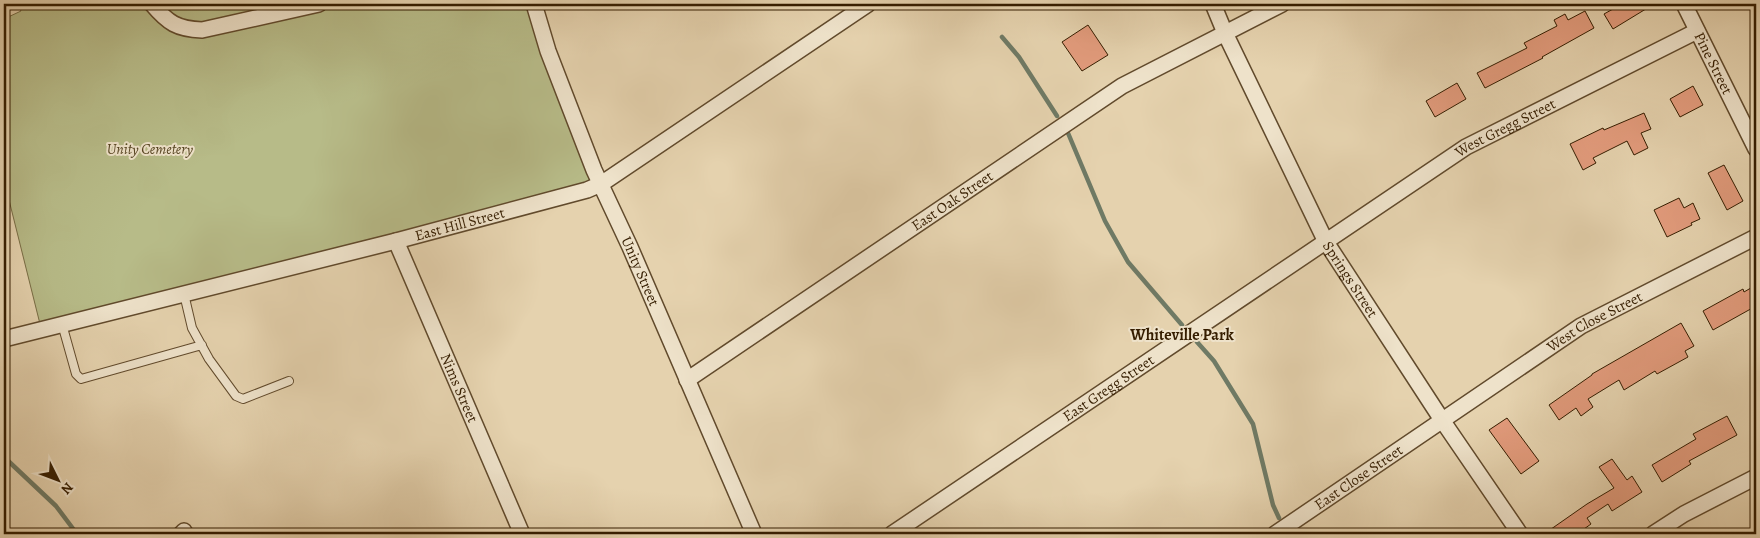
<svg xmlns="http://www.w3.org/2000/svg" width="1760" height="538" font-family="Alegreya,serif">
  <rect width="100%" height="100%" fill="#e5d2ae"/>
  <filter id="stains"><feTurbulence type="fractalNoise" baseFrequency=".004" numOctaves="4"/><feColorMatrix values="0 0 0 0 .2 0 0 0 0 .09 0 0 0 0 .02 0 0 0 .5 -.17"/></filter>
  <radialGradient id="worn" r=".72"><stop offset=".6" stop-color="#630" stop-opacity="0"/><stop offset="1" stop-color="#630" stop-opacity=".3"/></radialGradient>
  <path fill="#b7bb88" stroke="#766c44" d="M 18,4 L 531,4 L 597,183 L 41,328 L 5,184 L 4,184 L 4,19 L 21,11 Z"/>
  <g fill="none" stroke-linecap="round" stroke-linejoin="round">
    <path stroke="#6f7a65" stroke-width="4.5" d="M 1002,37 L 1019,57 L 1057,116
      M 1068,133 L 1105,221 L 1128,262 L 1182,325
      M 1197,342 L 1214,361 L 1253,424 L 1273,505 L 1279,518
      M 4,457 L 56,506 L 77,534"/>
  </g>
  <path fill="#e29b7c" stroke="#351d00" d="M 1622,4 L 1654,4 L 1613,29 L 1604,14 Z
    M 1585,11 L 1594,28 L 1542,57 L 1543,58 L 1485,88 L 1477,73 L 1527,48 L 1524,43 L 1557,26 L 1554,20 L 1565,14 L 1568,20 Z
    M 1088,25 L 1108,55 L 1082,71 L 1062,42 Z
    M 1457,83 L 1466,99 L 1435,117 L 1426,101 Z
    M 1693,86 L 1703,105 L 1680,117 L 1670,99 Z
    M 1644,113 L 1651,129 L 1641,133 L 1648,148 L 1634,155 L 1627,141 L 1593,158 L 1596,163 L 1583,170 L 1570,144 L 1603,128 L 1604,130 Z
    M 1724,165 L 1743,201 L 1727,210 L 1708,173 Z
    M 1679,198 L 1684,208 L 1693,203 L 1700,219 L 1691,223 L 1692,225 L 1667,237 L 1654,210 Z
    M 1756,285 L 1756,306 L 1713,330 L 1703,311 L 1743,289 L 1744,292 Z
    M 1681,323 L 1694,346 L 1685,351 L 1688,357 L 1657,374 L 1655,371 L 1624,390 L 1619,380 L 1588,399 L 1593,407 L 1581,416 L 1576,408 L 1559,420 L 1549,405 L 1592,375 L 1592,374 Z
    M 1727,416 L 1737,435 L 1689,461 L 1691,464 L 1662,482 L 1652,465 L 1696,439 L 1693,434 Z
    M 1507,418 L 1539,461 L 1521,474 L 1489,430 Z
    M 1612,459 L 1627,480 L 1632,476 L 1642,492 L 1612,511 L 1608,504 L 1587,518 L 1591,524 L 1577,534 L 1544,534 L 1587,504 L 1614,488 L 1599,467 Z"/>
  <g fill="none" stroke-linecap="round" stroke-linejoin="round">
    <defs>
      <path id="service" d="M 184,294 L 192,328 L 209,359 L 236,396 L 243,399 L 289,381
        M 62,324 L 76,374 L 81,379 L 202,345"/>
      <g id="minor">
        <path d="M 152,4 C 168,23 177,29 202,30 L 319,4"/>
        <path id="s1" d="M 534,4 L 548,51 L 594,170 L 630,247 L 754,534"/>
        <path id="s2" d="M 1213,4 L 1225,33 L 1326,242 L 1442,420 L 1520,534"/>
        <path id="s3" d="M 1684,4 L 1756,149"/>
        <path id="s4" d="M 396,241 L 522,534"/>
        <path id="s5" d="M 4,339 L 396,241 L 587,190 L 601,184 L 868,4"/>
        <path id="s6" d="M 687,380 L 1122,86 L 1282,4"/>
        <path d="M 181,534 L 184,531"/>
        <path id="s7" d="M 892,534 L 1466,147 L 1697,31"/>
        <path id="s8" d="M 1275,534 L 1581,326 L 1756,237"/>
        <path d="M 1653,534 L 1684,514 L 1756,477"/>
      </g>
    </defs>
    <use href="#service" stroke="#614a2c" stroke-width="10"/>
    <use href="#minor" stroke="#614a2c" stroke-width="18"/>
    <use href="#service" stroke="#eee2ca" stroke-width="8"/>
    <use href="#minor" stroke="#eee2ca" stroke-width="15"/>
  </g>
  <g text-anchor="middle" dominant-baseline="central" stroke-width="4" stroke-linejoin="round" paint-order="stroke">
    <g font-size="15" fill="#351d00" stroke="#eee2ca">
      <text stroke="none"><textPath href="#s3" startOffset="66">Pine Street</textPath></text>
      <text stroke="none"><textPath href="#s7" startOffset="736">West Gregg Street</textPath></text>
      <text stroke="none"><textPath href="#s6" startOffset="320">East Oak Street</textPath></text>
      <text stroke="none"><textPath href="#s5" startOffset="470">East Hill Street</textPath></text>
      <text stroke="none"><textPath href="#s1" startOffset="288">Unity Street</textPath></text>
      <text stroke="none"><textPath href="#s2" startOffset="308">Springs Street</textPath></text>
      <text stroke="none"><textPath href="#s8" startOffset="384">West Close Street</textPath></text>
      <text stroke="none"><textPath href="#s4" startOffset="160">Nims Street</textPath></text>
      <text stroke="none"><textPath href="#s7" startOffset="261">East Gregg Street</textPath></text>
      <text stroke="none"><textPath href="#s8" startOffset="101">East Close Street</textPath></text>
    </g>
    <g font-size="15" font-style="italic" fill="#564422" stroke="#eee2ca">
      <text x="150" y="149">Unity Cemetery</text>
    </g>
    <g font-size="16" font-weight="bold" fill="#351d00" stroke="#eee2ca">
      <text x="1182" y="335">Whiteville Park</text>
    </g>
  </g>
  <rect width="1760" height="538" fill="none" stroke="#e5d2ae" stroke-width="20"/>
  <rect x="5" y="5" width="1750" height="528" fill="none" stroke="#351d00" stroke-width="2.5"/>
  <rect x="10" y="10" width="1740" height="518" fill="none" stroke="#351d00"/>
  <g transform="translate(58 480) rotate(132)" stroke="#eee2ca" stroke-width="4" paint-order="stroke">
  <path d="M0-4L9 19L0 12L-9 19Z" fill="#351d00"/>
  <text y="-8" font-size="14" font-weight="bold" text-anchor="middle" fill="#351d00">N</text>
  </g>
  <rect width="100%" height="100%" filter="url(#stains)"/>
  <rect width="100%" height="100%" fill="url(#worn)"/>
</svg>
